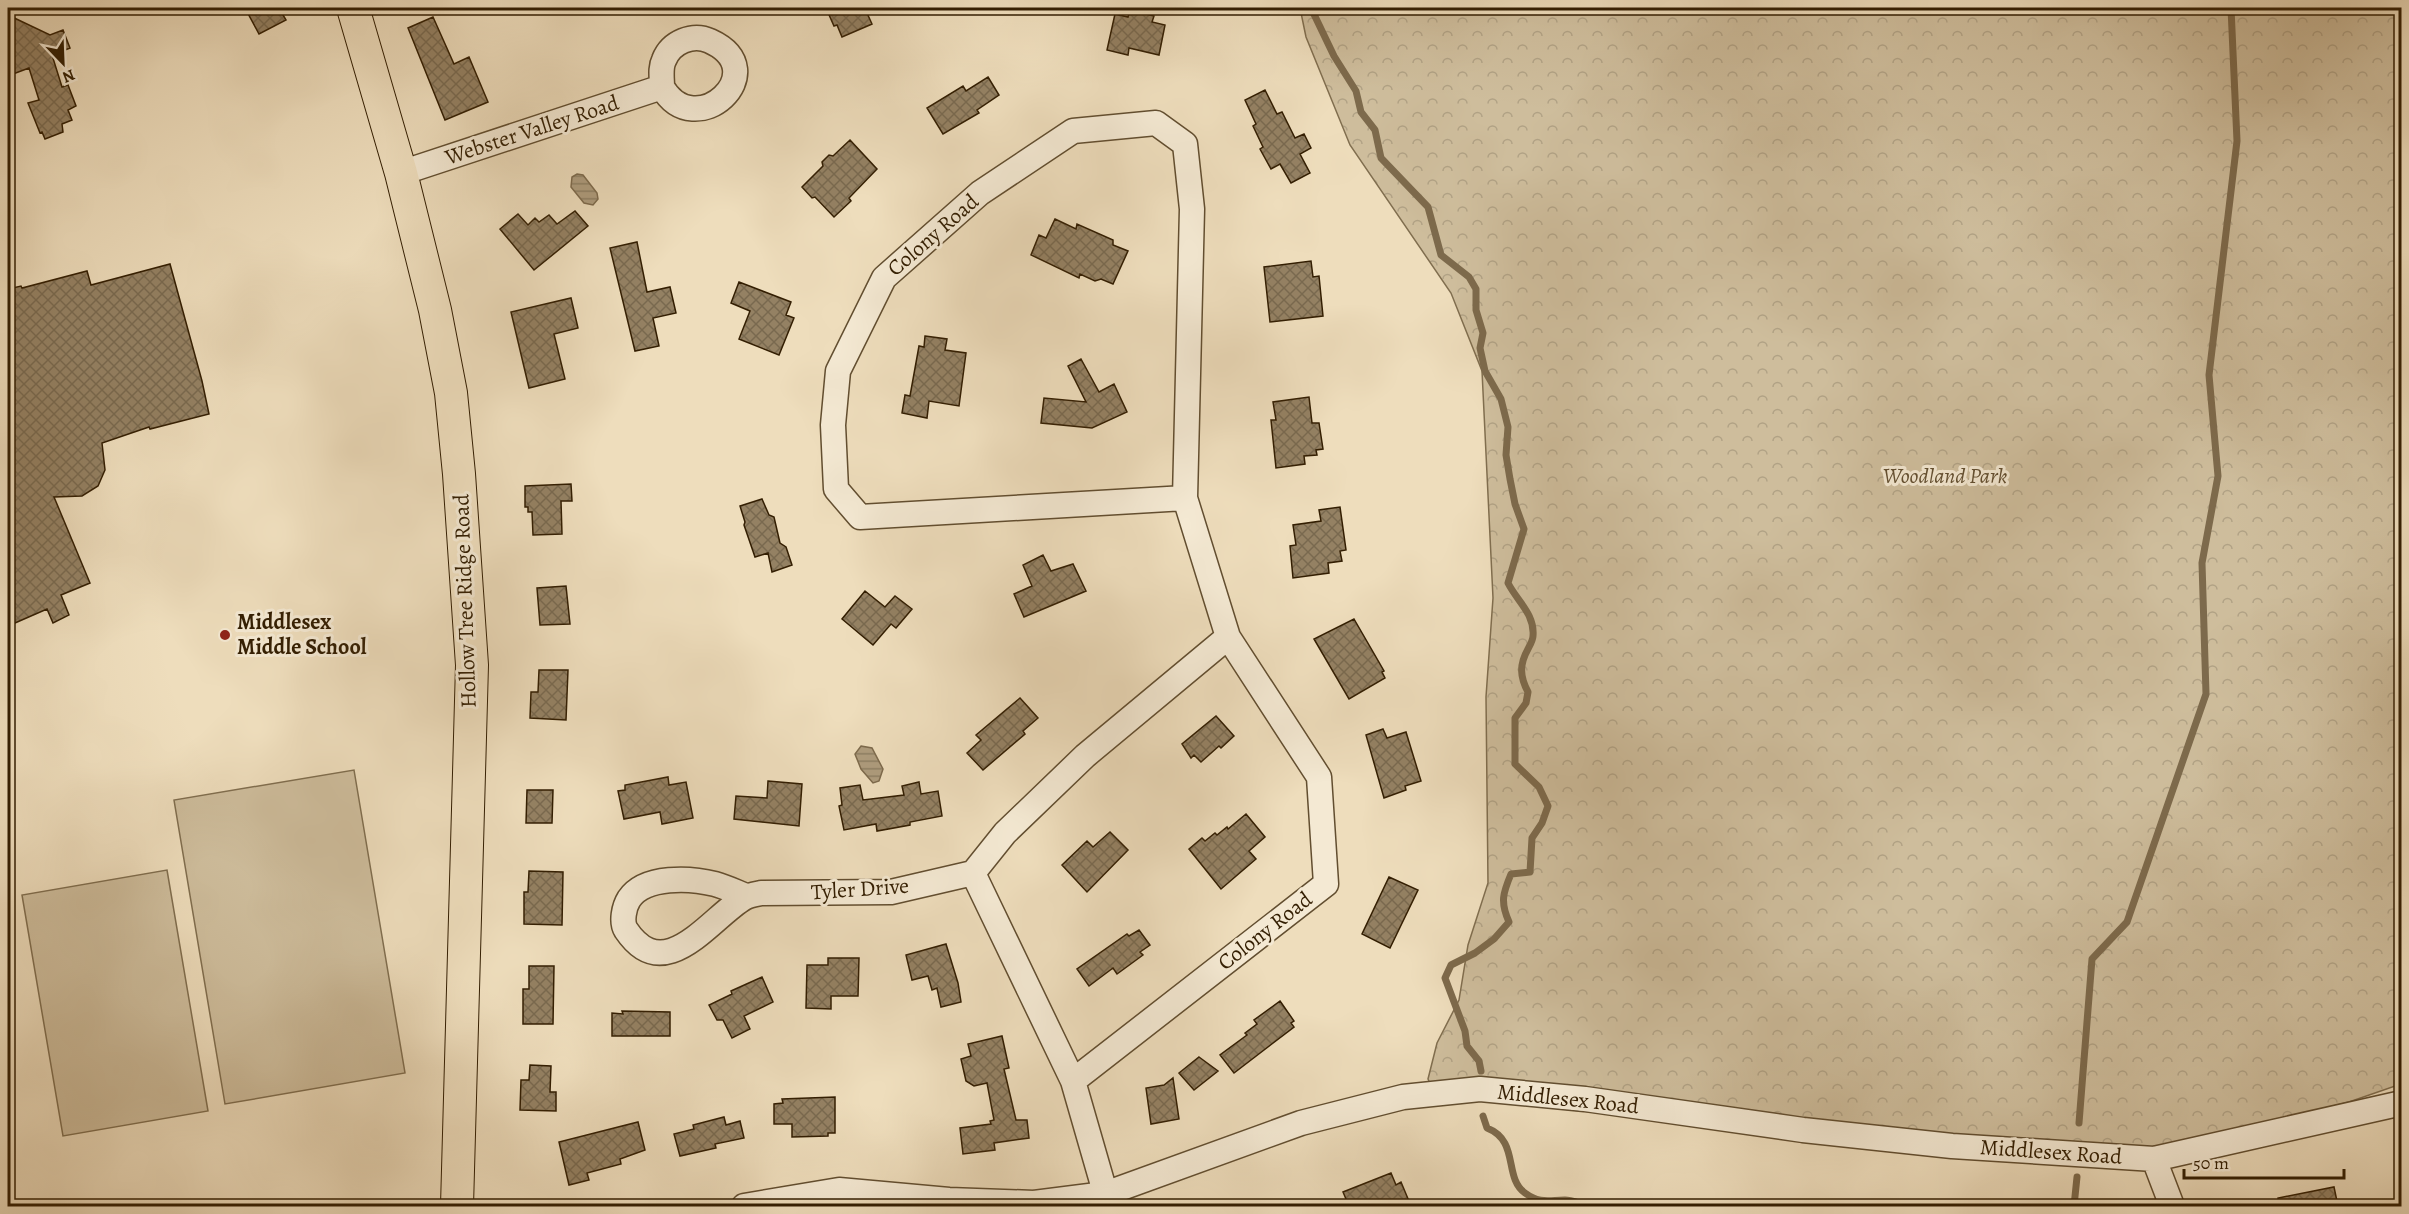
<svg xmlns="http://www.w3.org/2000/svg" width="2409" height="1214" font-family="Alegreya,serif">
  <defs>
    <pattern id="park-crowns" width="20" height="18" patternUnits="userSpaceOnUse" patternTransform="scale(1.5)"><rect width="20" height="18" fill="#cebd9c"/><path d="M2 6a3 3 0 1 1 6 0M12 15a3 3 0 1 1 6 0" fill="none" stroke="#b1a285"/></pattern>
    <pattern id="water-rules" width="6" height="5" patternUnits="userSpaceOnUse" patternTransform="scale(1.5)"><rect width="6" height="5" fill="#ae9c7d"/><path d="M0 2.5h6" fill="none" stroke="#8e7f64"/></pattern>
    <pattern id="building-cross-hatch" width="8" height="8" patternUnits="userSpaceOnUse" patternTransform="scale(1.5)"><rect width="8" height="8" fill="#948163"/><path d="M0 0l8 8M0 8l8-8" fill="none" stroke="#79694f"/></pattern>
  </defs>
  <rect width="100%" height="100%" fill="#eeddbc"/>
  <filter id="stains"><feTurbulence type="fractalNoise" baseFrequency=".00333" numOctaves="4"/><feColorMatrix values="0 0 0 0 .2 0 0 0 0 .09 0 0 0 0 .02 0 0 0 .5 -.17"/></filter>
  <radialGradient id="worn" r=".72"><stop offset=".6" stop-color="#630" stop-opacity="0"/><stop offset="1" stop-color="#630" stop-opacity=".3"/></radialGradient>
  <path fill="url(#park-crowns)" stroke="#806e4f" stroke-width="1.5" d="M 1300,8 L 2401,8 L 2401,1084 L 2349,1102 L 2220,1135 L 2154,1148 L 1939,1150 L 1435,1095 L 1428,1079 L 1437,1043 L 1459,1000 L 1468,945 L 1488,883 L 1486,697 L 1493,598 L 1482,371 L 1451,293 L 1350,145 L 1306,37 Z"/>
  <path fill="#cebd9c" stroke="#806e4f" stroke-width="1.5" d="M 354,770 L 405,1073 L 225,1104 L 174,800 Z
    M 167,870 L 208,1111 L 63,1136 L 22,895 Z"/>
  <path fill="url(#water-rules)" stroke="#7d6a4c" stroke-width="1.5" d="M 577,174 L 583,175 L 597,193 L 598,199 L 593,205 L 584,203 L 571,187 L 572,177 Z
    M 861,746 L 872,748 L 883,769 L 879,781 L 873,783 L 861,769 L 855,754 Z"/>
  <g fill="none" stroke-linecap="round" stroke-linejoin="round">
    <path stroke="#7d6a4c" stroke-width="7" d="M 1311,8 L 1334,56 L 1356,91 L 1361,112 L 1375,130 L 1381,158 L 1428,207 L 1441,255 L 1469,277 L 1476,289 L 1476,310 L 1483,333 L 1480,348 L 1485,371 L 1501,399 L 1508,427 L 1506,455 L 1510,479 L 1515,504 L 1524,529 L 1508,583 C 1517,601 1535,614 1533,636 C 1533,640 1530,645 1528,649 C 1519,665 1520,677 1528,692 L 1526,703 L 1515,718 L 1515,764 L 1539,787 L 1548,806 L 1542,823 L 1532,838 L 1530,872 L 1511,874 C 1503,893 1500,902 1509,922 L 1494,939 L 1475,953 L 1451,965 L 1445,978 L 1465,1031 L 1467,1046 L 1479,1061 L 1481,1071
      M 1483,1116 L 1487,1128 C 1520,1141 1503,1177 1525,1193 C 1540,1204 1549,1200 1565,1200 C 1573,1200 1583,1205 1592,1206
      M 2079,1123 L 2092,959 L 2127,922 L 2206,694 L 2202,563 L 2218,476 L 2209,375 L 2237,141 L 2231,8
      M 2074,1206 L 2077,1177"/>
  </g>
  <path fill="url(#building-cross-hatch)" stroke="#331e02" stroke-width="1.5" d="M 245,8 L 279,8 L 286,20 L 259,34 Z
    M 826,8 L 879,8 L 867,13 L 872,24 L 842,37 L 837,25 L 834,26 Z
    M 1130,10 L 1154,16 L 1152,22 L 1165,25 L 1159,55 L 1129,48 L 1128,55 L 1107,50 L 1115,14 L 1128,17 Z
    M 8,15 L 50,35 L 63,30 L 70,48 L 52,55 L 62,87 L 68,85 L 76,106 L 68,110 L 72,120 L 62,124 L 63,132 L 45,139 L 42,132 L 40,133 L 28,103 L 39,100 L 29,68 L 13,74 L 8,58 Z
    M 433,17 L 454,64 L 469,57 L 488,102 L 445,120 L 408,28 Z
    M 988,77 L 999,95 L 977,110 L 979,113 L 943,134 L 927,108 L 963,86 L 966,91 Z
    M 1265,90 L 1277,114 L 1282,112 L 1295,138 L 1304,134 L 1311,148 L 1300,154 L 1310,173 L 1291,183 L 1280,164 L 1271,169 L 1260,149 L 1263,147 L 1253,126 L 1256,124 L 1245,100 Z
    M 850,140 L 877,169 L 849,198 L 851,201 L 834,217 L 815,197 L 812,198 L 802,187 L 823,166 L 822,162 L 829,155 L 833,156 Z
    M 575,211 L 588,226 L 534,270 L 500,229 L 518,214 L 528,225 L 535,218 L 539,222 L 549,215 L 557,224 Z
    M 1055,219 L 1076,229 L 1077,224 L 1113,240 L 1113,245 L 1128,251 L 1113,284 L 1101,279 L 1095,281 L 1080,274 L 1079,278 L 1031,255 L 1039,235 L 1046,238 Z
    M 637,242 L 647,292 L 670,287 L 676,313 L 653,318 L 659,346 L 635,351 L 610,248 Z
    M 1311,261 L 1313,277 L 1319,276 L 1323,316 L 1270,322 L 1264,267 Z
    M 170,264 L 202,381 L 209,414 L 150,429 L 149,427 L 102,443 L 105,470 L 98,486 L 82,496 L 54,497 L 90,583 L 61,595 L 69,615 L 53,623 L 47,609 L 8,626 L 8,289 L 21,286 L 22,288 L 87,271 L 91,285 Z
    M 739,282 L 791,302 L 786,315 L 794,318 L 779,355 L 739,339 L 750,311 L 731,303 Z
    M 571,298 L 578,328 L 554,334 L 565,379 L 529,388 L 511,312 Z
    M 925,336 L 947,339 L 945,350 L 966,353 L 959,406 L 929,401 L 927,418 L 902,413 L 905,395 L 910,396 L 919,346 L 924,347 Z
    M 1081,359 L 1099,392 L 1114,384 L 1127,412 L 1092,428 L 1041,423 L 1044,398 L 1086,402 L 1068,366 Z
    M 1309,397 L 1312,423 L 1319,423 L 1323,449 L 1316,450 L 1317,455 L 1304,456 L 1305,464 L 1276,468 L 1271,420 L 1276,420 L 1273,402 Z
    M 571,484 L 572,501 L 561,501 L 562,534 L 533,535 L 532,512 L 528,512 L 528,507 L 525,507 L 525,486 Z
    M 762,499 L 769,515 L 774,517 L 780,543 L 786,547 L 792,565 L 772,572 L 768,553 L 755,557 L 744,525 L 745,522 L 740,506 Z
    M 1340,507 L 1346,550 L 1340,551 L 1342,561 L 1328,563 L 1329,573 L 1293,578 L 1290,546 L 1296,545 L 1293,525 L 1321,521 L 1319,510 Z
    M 1043,555 L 1051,571 L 1073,564 L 1086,591 L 1024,617 L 1014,594 L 1032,586 L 1023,565 Z
    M 566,586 L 570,624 L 540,625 L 537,588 Z
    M 865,591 L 885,607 L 895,596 L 912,609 L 896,628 L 891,624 L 873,645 L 842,619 Z
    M 1354,619 L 1384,671 L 1382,672 L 1385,678 L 1349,699 L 1314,639 Z
    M 539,670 L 568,670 L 566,720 L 530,718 L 531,692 L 538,692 Z
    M 1020,698 L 1038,718 L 1023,731 L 1025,734 L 983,770 L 967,753 L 981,740 L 976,735 Z
    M 1216,716 L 1234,736 L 1221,748 L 1219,746 L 1201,762 L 1194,755 L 1191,758 L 1182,744 Z
    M 1383,729 L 1387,738 L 1406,732 L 1421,781 L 1405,786 L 1406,790 L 1384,798 L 1366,735 Z
    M 668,777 L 669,785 L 686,782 L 693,818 L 662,824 L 660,812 L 624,819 L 618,791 L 625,790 L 625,785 Z
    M 768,781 L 802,784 L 799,826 L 734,819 L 736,796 L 767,798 Z
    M 919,782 L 921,794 L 938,791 L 942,816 L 910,822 L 910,825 L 877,831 L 876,824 L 844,830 L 839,806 L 842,805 L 840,788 L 860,785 L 863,800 L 904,795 L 902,786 Z
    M 527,790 L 553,790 L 552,823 L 526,823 Z
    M 1246,814 L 1265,837 L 1249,851 L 1256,859 L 1221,889 L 1189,849 L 1202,838 L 1205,841 L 1215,833 L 1217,835 L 1227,827 L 1228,829 Z
    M 1110,832 L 1128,850 L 1087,892 L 1062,865 L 1087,841 L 1093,847 Z
    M 529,871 L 563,872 L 562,925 L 524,924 L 524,892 L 528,892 Z
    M 1389,877 L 1418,890 L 1390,948 L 1362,934 Z
    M 1139,930 L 1150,945 L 1140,952 L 1143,955 L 1117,974 L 1113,968 L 1089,986 L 1077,969 L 1127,934 L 1129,936 Z
    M 946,944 L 958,983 L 961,1002 L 941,1007 L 937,988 L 932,990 L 928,976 L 912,980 L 906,955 Z
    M 828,958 L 859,958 L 858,996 L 831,996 L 831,1009 L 806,1008 L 807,965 L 828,965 Z
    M 529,966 L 554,966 L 553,1024 L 523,1024 L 523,989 L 529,989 Z
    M 762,977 L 773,1002 L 744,1016 L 750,1029 L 732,1038 L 723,1020 L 717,1020 L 709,1005 L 732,994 L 731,991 Z
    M 1280,1001 L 1294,1021 L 1291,1023 L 1294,1027 L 1234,1073 L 1220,1055 L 1247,1035 L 1245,1033 L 1257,1024 L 1254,1020 Z
    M 622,1011 L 670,1012 L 670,1036 L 612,1036 L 612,1013 L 623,1014 Z
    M 1002,1036 L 1009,1068 L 1004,1069 L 1016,1120 L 1027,1120 L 1029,1138 L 994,1143 L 995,1150 L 963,1154 L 960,1128 L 991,1124 L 990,1121 L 994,1120 L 987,1083 L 974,1086 L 966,1081 L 961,1059 L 971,1056 L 968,1044 Z
    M 1199,1057 L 1218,1071 L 1194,1090 L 1179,1073 Z
    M 530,1065 L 551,1066 L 550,1092 L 556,1092 L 556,1111 L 520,1110 L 521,1080 L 529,1080 Z
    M 1173,1078 L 1179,1119 L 1151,1124 L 1146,1088 L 1164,1085 Z
    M 835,1097 L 835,1133 L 828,1133 L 828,1136 L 792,1137 L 792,1124 L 774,1124 L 774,1104 L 783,1103 L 782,1099 Z
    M 724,1117 L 726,1125 L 740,1121 L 744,1138 L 715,1144 L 716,1148 L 680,1156 L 674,1134 L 694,1129 L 693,1125 Z
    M 638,1122 L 645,1150 L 620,1159 L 621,1164 L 587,1173 L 589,1180 L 569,1185 L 559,1142 Z
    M 1391,1173 L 1396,1185 L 1401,1182 L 1411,1206 L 1349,1206 L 1343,1192 Z
    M 2334,1187 L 2338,1206 L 2279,1206 L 2278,1198 Z"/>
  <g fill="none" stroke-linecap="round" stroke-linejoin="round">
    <defs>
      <path id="minor" d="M 1156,123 L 1185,144 L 1192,209 L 1185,498 L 860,517 L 836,489 L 833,425 L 838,371 L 884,278 L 980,193 L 1073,131 Z
        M 401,173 L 662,87 C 662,78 660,68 664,60 C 671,42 693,33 710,41 C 776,71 695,145 662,87
        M 973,873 L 1073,1081 L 1109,1206
        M 973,873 L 1005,833 L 1085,756 L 1228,637
        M 746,896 C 736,892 726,887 715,884 C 691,878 645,875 629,899 C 624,907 621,922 626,930 C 665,988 710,918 744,898 C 749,895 756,894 761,893 L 891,892 L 973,873
        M 1073,1081 L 1326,884 L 1319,777 L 1228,637 L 1185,498
        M 2154,1159 L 2172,1206
        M 744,1206 L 839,1190 L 949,1200 L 1034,1203 L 1105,1194 L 1301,1123 L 1403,1097 L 1480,1089 L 1585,1099 L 1803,1130 L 1952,1146 L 2154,1159 L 2402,1103"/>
      <path id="major" d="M 353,8 L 401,173 L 435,310 L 451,393 L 459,474 L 472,665 L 457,1206"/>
    </defs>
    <use href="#minor" stroke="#624e30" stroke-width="27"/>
    <use href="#major" stroke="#331e02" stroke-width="34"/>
    <use href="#minor" stroke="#f4e9d3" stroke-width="24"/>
    <use href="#major" stroke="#eeddbc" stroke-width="32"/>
  </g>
  <circle fill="#8f2418" stroke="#f4e9d3" stroke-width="2" cx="225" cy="635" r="6"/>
  <g text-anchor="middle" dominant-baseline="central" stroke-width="6" stroke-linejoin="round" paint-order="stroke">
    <g font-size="22" fill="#331e02" stroke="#f4e9d3">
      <text transform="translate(532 130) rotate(-18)">Webster Valley Road</text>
      <text transform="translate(933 235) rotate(-41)">Colony Road</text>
      <text transform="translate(465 601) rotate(-92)">Hollow Tree Ridge Road</text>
      <text transform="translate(860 889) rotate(-4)">Tyler Drive</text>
      <text transform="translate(1265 931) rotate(-38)">Colony Road</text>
      <text transform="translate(1568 1099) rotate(6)">Middlesex Road</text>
      <text transform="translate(2051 1152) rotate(4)">Middlesex Road</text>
    </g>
    <g font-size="22" font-style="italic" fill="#624e30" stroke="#f4e9d3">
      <text x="1945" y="476">Woodland Park</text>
    </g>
    <g font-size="22" font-weight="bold" fill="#331e02" stroke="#f4e9d3" text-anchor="start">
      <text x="237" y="622">Middlesex<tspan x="237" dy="25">Middle School</tspan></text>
    </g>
  </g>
  <rect width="2409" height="1214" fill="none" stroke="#eeddbc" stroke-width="30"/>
  <rect x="9" y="9" width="2391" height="1196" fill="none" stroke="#331e02" stroke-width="3"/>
  <rect x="15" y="15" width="2379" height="1184" fill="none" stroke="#331e02" stroke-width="1.5"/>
  <g transform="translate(63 63) rotate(157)" stroke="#f4e9d3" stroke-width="4.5" paint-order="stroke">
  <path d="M0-4.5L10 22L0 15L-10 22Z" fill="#331e02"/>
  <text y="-9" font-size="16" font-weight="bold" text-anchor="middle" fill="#331e02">N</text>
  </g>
  <path d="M2184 1169v9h160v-9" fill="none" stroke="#331e02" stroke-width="3"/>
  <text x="2193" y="1169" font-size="18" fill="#331e02" stroke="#f4e9d3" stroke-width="4.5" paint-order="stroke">50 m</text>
  <rect width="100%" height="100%" filter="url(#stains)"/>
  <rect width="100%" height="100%" fill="url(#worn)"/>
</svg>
